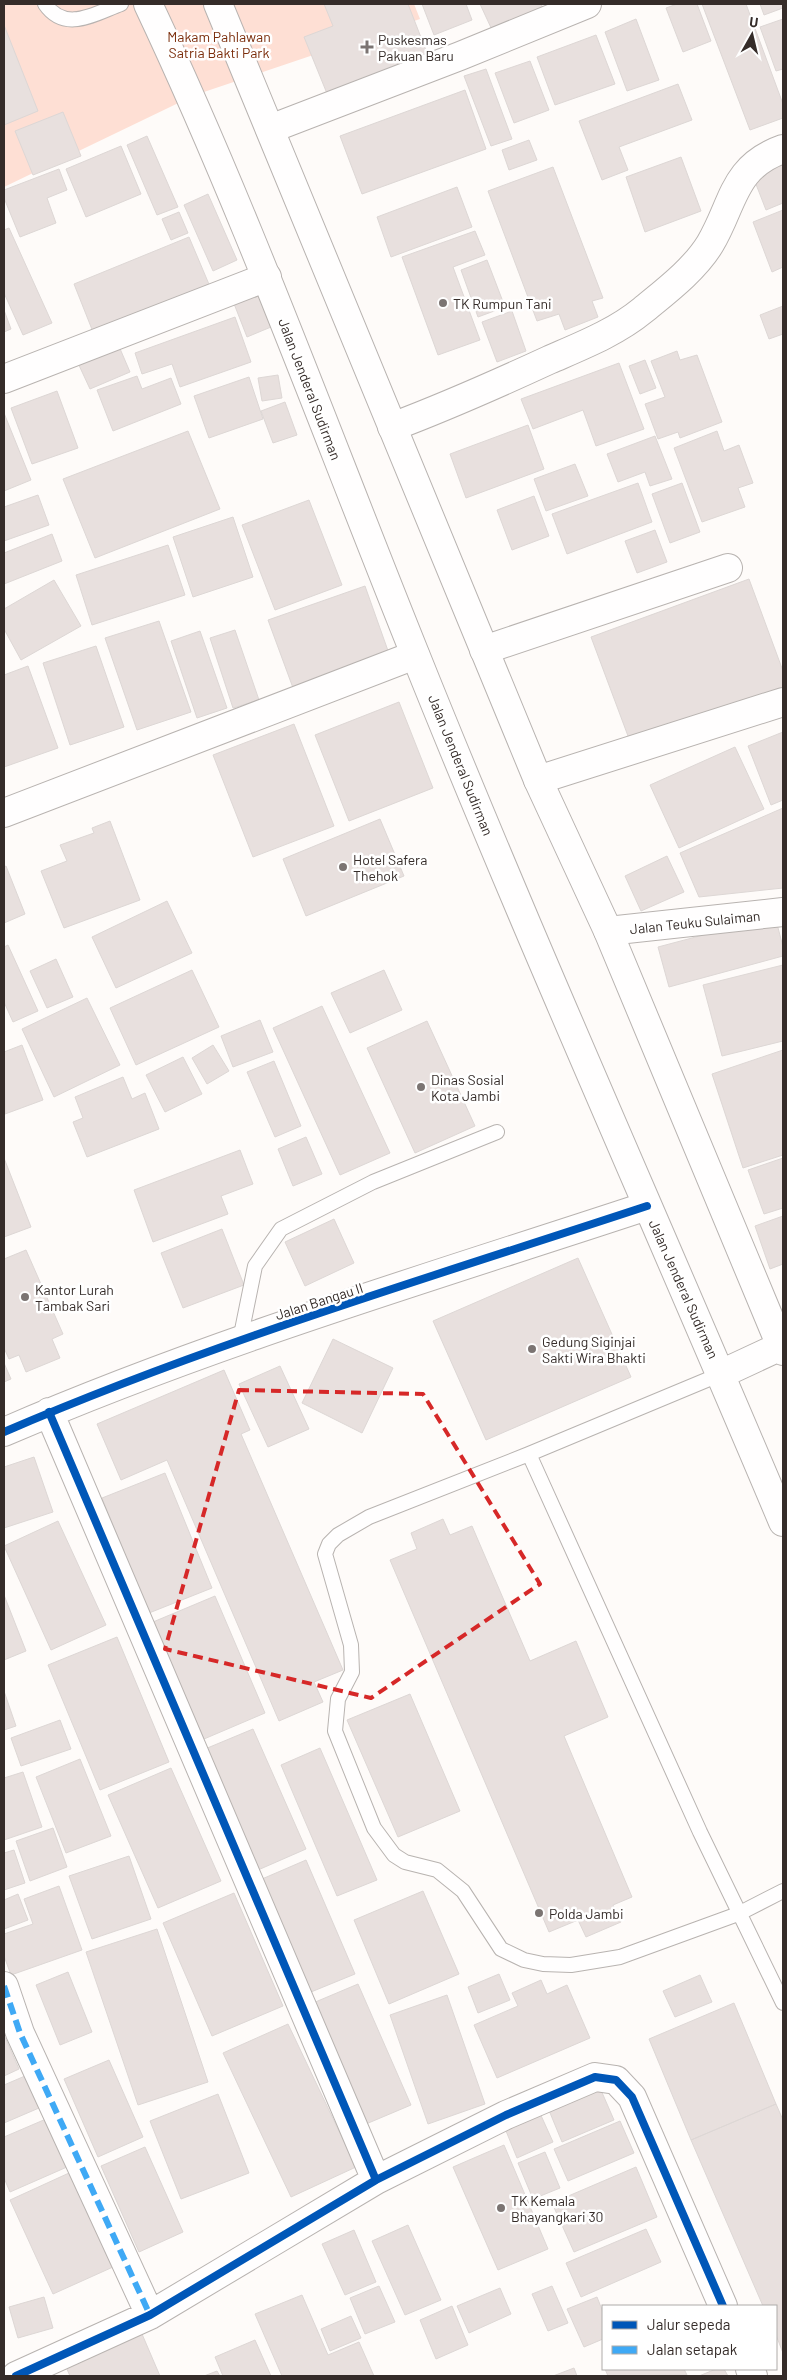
<svg xmlns="http://www.w3.org/2000/svg" width="787" height="2380" font-family="Barlow,sans-serif">
  <rect width="100%" height="100%" fill="#fefbf9"/>
  <path fill="#fedfd4" d="M 4,4 L 414,4 L 420,19 L 195,95 L 4,187 Z"/>
  <path fill="#e8e0de" stroke="#ddd7d5" d="M 324,4 L 408,4 L 429,58 L 328,96 L 304,37 L 333,26 Z
    M 422,4 L 466,4 L 472,20 L 434,35 Z
    M 480,4 L 541,4 L 544,10 L 493,32 Z
    M 677,4 L 697,4 L 711,41 L 683,52 L 666,8 Z
    M 702,4 L 746,4 L 783,104 L 783,118 L 750,130 Z
    M 760,4 L 783,4 L 783,8 L 764,15 Z
    M 636,19 L 659,80 L 627,91 L 605,32 Z
    M 783,19 L 783,69 L 776,71 L 760,27 Z
    M 4,25 L 38,111 L 4,125 Z
    M 596,35 L 615,84 L 555,105 L 537,57 Z
    M 530,61 L 549,110 L 514,123 L 495,73 Z
    M 486,69 L 512,139 L 491,146 L 464,76 Z
    M 678,84 L 692,120 L 619,147 L 628,170 L 602,180 L 579,121 Z
    M 465,90 L 486,149 L 362,194 L 340,136 Z
    M 63,112 L 81,156 L 33,175 L 15,131 Z
    M 147,136 L 178,207 L 157,215 L 127,145 Z
    M 529,140 L 537,160 L 509,170 L 502,150 Z
    M 121,146 L 141,194 L 86,217 L 66,169 Z
    M 681,157 L 701,211 L 645,232 L 626,177 Z
    M 783,163 L 783,203 L 766,210 L 752,174 Z
    M 553,167 L 603,298 L 592,301 L 598,317 L 565,330 L 559,314 L 537,321 L 488,191 Z
    M 59,169 L 67,190 L 47,198 L 56,223 L 20,237 L 4,198 L 4,190 Z
    M 457,187 L 472,227 L 391,257 L 377,217 Z
    M 208,194 L 237,260 L 213,271 L 184,205 Z
    M 783,210 L 783,267 L 772,272 L 753,222 Z
    M 179,212 L 188,233 L 171,240 L 162,219 Z
    M 9,228 L 52,323 L 23,335 L 4,293 L 4,230 Z
    M 475,231 L 485,255 L 453,267 L 480,340 L 438,355 L 402,257 Z
    M 189,237 L 211,289 L 95,337 L 74,284 Z
    M 487,260 L 505,307 L 478,317 L 461,270 Z
    M 255,287 L 271,327 L 247,337 L 231,296 Z
    M 783,306 L 783,334 L 769,339 L 760,315 Z
    M 4,310 L 11,329 L 4,332 Z
    M 512,311 L 526,351 L 497,362 L 482,322 Z
    M 235,317 L 251,362 L 180,387 L 172,364 L 142,374 L 135,353 Z
    M 118,344 L 130,372 L 90,389 L 77,361 Z
    M 677,351 L 680,360 L 697,355 L 722,422 L 680,438 L 678,432 L 658,439 L 645,404 L 665,397 L 651,361 Z
    M 645,360 L 656,388 L 640,394 L 629,366 Z
    M 619,363 L 644,429 L 596,446 L 583,410 L 533,429 L 521,399 Z
    M 278,375 L 282,398 L 262,401 L 258,378 Z
    M 137,376 L 142,389 L 171,378 L 181,404 L 113,431 L 97,390 Z
    M 249,377 L 263,419 L 209,438 L 194,396 Z
    M 57,391 L 78,448 L 32,464 L 11,408 Z
    M 285,402 L 297,435 L 273,443 L 261,411 Z
    M 4,413 L 31,480 L 4,491 Z
    M 528,425 L 544,469 L 466,498 L 450,454 Z
    M 188,431 L 220,509 L 95,558 L 63,479 Z
    M 717,431 L 724,451 L 739,445 L 753,483 L 738,488 L 745,507 L 702,522 L 674,448 Z
    M 655,436 L 672,479 L 650,486 L 645,472 L 618,482 L 607,454 Z
    M 575,464 L 588,496 L 546,511 L 534,479 Z
    M 638,483 L 652,522 L 567,554 L 552,514 Z
    M 682,483 L 700,532 L 670,543 L 652,494 Z
    M 38,495 L 49,525 L 4,541 L 4,507 Z
    M 534,496 L 549,536 L 512,550 L 497,510 Z
    M 309,500 L 342,585 L 275,610 L 242,525 Z
    M 233,517 L 253,577 L 193,597 L 173,537 Z
    M 655,530 L 667,562 L 637,573 L 625,541 Z
    M 52,534 L 62,561 L 4,584 L 4,553 Z
    M 168,545 L 185,595 L 92,625 L 76,575 Z
    M 749,579 L 783,671 L 783,688 L 631,744 L 591,637 Z
    M 54,580 L 81,626 L 21,660 L 4,629 L 4,609 Z
    M 365,586 L 392,662 L 296,696 L 268,620 Z
    M 159,621 L 191,712 L 137,730 L 105,638 Z
    M 235,630 L 259,700 L 233,708 L 210,638 Z
    M 200,631 L 227,708 L 197,718 L 171,641 Z
    M 96,646 L 124,727 L 70,745 L 43,663 Z
    M 28,666 L 58,748 L 4,767 L 4,675 Z
    M 399,702 L 433,788 L 349,821 L 315,735 Z
    M 294,724 L 334,826 L 253,857 L 213,755 Z
    M 783,732 L 783,800 L 771,805 L 748,746 Z
    M 735,747 L 764,809 L 679,848 L 650,785 Z
    M 783,808 L 783,888 L 699,897 L 680,853 Z
    M 380,819 L 404,876 L 306,916 L 283,859 Z
    M 110,821 L 140,900 L 64,928 L 41,871 L 67,861 L 60,845 L 94,833 L 92,828 Z
    M 667,856 L 684,892 L 641,911 L 625,876 Z
    M 6,866 L 25,914 L 4,923 L 4,867 Z
    M 167,901 L 192,953 L 116,988 L 92,937 Z
    M 775,916 L 783,947 L 783,956 L 669,987 L 658,947 Z
    M 8,945 L 38,1011 L 13,1022 L 4,1002 L 4,947 Z
    M 56,959 L 73,997 L 47,1008 L 30,971 Z
    M 783,965 L 783,1041 L 722,1056 L 703,985 Z
    M 192,970 L 219,1027 L 136,1065 L 110,1008 Z
    M 384,970 L 402,1010 L 350,1033 L 331,993 Z
    M 87,998 L 120,1065 L 54,1097 L 22,1029 Z
    M 322,1006 L 390,1153 L 340,1175 L 273,1028 Z
    M 260,1020 L 273,1052 L 233,1067 L 221,1036 Z
    M 427,1021 L 475,1126 L 415,1153 L 367,1048 Z
    M 22,1045 L 43,1100 L 5,1114 L 4,1052 Z
    M 213,1045 L 229,1071 L 207,1084 L 192,1058 Z
    M 783,1050 L 783,1155 L 743,1168 L 712,1074 Z
    M 183,1057 L 202,1094 L 165,1112 L 146,1075 Z
    M 274,1061 L 301,1126 L 275,1137 L 247,1072 Z
    M 123,1077 L 132,1099 L 145,1093 L 159,1129 L 87,1157 L 73,1122 L 83,1118 L 75,1097 Z
    M 306,1137 L 322,1174 L 293,1186 L 278,1149 Z
    M 240,1150 L 253,1184 L 221,1196 L 228,1214 L 153,1242 L 134,1190 Z
    M 4,1158 L 31,1227 L 4,1237 Z
    M 783,1158 L 783,1208 L 764,1214 L 748,1170 Z
    M 783,1216 L 783,1264 L 770,1269 L 755,1226 Z
    M 334,1219 L 354,1263 L 305,1286 L 285,1242 Z
    M 222,1229 L 244,1285 L 183,1308 L 161,1253 Z
    M 26,1250 L 63,1334 L 52,1339 L 60,1358 L 26,1372 L 19,1355 L 9,1359 L 4,1348 L 4,1259 Z
    M 578,1258 L 631,1377 L 486,1440 L 433,1321 Z
    M 333,1339 L 393,1368 L 362,1433 L 302,1403 Z
    M 4,1363 L 11,1379 L 4,1382 Z
    M 280,1366 L 309,1429 L 268,1447 L 239,1384 Z
    M 224,1370 L 250,1430 L 241,1434 L 343,1670 L 314,1682 L 323,1702 L 279,1721 L 167,1460 L 121,1480 L 97,1424 Z
    M 34,1457 L 53,1512 L 4,1528 L 4,1467 Z
    M 165,1473 L 212,1588 L 149,1613 L 102,1498 Z
    M 443,1519 L 450,1535 L 472,1526 L 530,1661 L 576,1641 L 608,1717 L 564,1736 L 632,1897 L 613,1905 L 621,1922 L 586,1937 L 578,1920 L 549,1932 L 390,1560 L 417,1549 L 411,1533 Z
    M 58,1521 L 106,1625 L 51,1650 L 4,1546 Z
    M 4,1595 L 26,1651 L 4,1660 Z
    M 215,1596 L 265,1713 L 204,1739 L 153,1622 Z
    M 117,1637 L 169,1762 L 100,1790 L 48,1665 Z
    M 4,1691 L 16,1726 L 4,1730 Z
    M 410,1694 L 460,1811 L 398,1837 L 347,1720 Z
    M 60,1720 L 71,1749 L 21,1766 L 11,1738 Z
    M 253,1729 L 306,1849 L 258,1870 L 205,1749 Z
    M 320,1748 L 377,1880 L 337,1896 L 281,1765 Z
    M 80,1759 L 111,1836 L 66,1853 L 36,1777 Z
    M 171,1768 L 221,1881 L 158,1908 L 108,1795 Z
    M 23,1772 L 42,1827 L 4,1840 L 4,1778 Z
    M 53,1828 L 67,1867 L 30,1881 L 16,1841 Z
    M 14,1850 L 25,1883 L 4,1890 L 4,1853 Z
    M 129,1856 L 151,1919 L 92,1939 L 69,1876 Z
    M 306,1860 L 355,1974 L 311,1992 L 262,1879 Z
    M 59,1886 L 82,1950 L 11,1975 L 4,1956 L 4,1934 L 33,1924 L 24,1899 Z
    M 423,1891 L 459,1974 L 389,2004 L 354,1920 Z
    M 234,1893 L 283,2006 L 212,2036 L 163,1923 Z
    M 18,1894 L 28,1920 L 4,1929 L 4,1900 Z
    M 157,1929 L 208,2082 L 138,2105 L 86,1952 Z
    M 68,1972 L 92,2032 L 60,2045 L 36,1985 Z
    M 499,1974 L 510,2000 L 478,2013 L 468,1987 Z
    M 700,1975 L 712,2002 L 675,2017 L 663,1991 Z
    M 541,1980 L 547,1994 L 567,1985 L 590,2038 L 497,2078 L 474,2025 L 518,2006 L 512,1993 Z
    M 358,1984 L 411,2105 L 366,2124 L 313,2003 Z
    M 447,1995 L 485,2104 L 428,2124 L 390,2015 Z
    M 734,2003 L 776,2104 L 691,2140 L 649,2039 Z
    M 288,2024 L 356,2167 L 291,2197 L 223,2053 Z
    M 4,2035 L 19,2069 L 4,2076 Z
    M 109,2060 L 143,2137 L 98,2157 L 64,2079 Z
    M 25,2076 L 39,2108 L 4,2123 L 4,2085 Z
    M 597,2081 L 614,2120 L 562,2142 L 546,2103 Z
    M 218,2094 L 249,2173 L 181,2199 L 150,2121 Z
    M 776,2104 L 783,2120 L 783,2353 L 776,2335 L 776,2306 L 763,2306 L 691,2140 Z
    M 539,2111 L 553,2142 L 517,2158 L 504,2126 Z
    M 46,2119 L 67,2167 L 10,2192 L 4,2178 L 4,2137 Z
    M 620,2121 L 634,2153 L 568,2181 L 554,2149 Z
    M 504,2145 L 548,2249 L 498,2270 L 453,2167 Z
    M 145,2147 L 183,2232 L 139,2252 L 101,2166 Z
    M 545,2152 L 560,2188 L 533,2199 L 518,2163 Z
    M 636,2167 L 657,2217 L 574,2252 L 552,2203 Z
    M 69,2173 L 113,2267 L 53,2294 L 10,2200 Z
    M 408,2225 L 441,2300 L 405,2315 L 372,2241 Z
    M 646,2229 L 661,2262 L 581,2297 L 566,2263 Z
    M 354,2230 L 376,2282 L 345,2295 L 322,2244 Z
    M 379,2286 L 395,2322 L 365,2334 L 350,2298 Z
    M 552,2286 L 568,2323 L 548,2331 L 532,2294 Z
    M 500,2288 L 511,2314 L 469,2333 L 457,2306 Z
    M 302,2295 L 328,2355 L 359,2342 L 374,2376 L 282,2376 L 255,2314 Z
    M 44,2297 L 53,2328 L 18,2338 L 9,2307 Z
    M 597,2297 L 603,2312 L 603,2339 L 584,2347 L 567,2309 Z
    M 452,2306 L 468,2345 L 436,2359 L 420,2320 Z
    M 351,2316 L 361,2338 L 330,2351 L 321,2329 Z
    M 142,2334 L 160,2376 L 70,2376 L 66,2367 Z
    M 255,2340 L 271,2376 L 223,2376 L 215,2357 Z
    M 574,2368 L 577,2376 L 553,2376 Z
    M 605,2369 L 684,2369 L 687,2375 L 608,2376 Z
    M 716,2369 L 724,2369 L 728,2376 L 699,2376 Z
    M 217,2371 L 220,2376 L 204,2376 Z"/>
  <g fill="none" stroke-linecap="round" stroke-linejoin="round">
    <defs>
      <path id="service" d="M 45,4 C 65,33 94,14 121,4
        M 240,1340 L 255,1266 L 281,1229 L 373,1182 L 497,1132
        M 721,1374 L 529,1454 L 369,1517 L 338,1535 L 329,1544 L 325,1554 L 351,1645 L 352,1672 L 338,1699 L 335,1731 L 374,1828 L 394,1855 L 405,1862 L 437,1870 L 463,1891 L 501,1949 L 524,1960 L 543,1964 L 571,1965 L 620,1957 L 738,1914 L 783,1891
        M 529,1454 L 700,1832 L 783,2003"/>
      <path id="minor" d="M 270,129 L 460,56 L 587,4
        M 4,379 L 267,277
        M 392,427 C 445,407 497,384 549,360 C 581,346 615,333 643,310 C 666,291 694,270 710,244 C 734,204 732,167 783,149
        M 484,650 L 728,568
        M 538,780 L 783,702
        M 4,813 L 415,655
        M 49,1412 L 376,2180
        M 4,1432 C 212,1342 432,1277 647,1206
        M 4,1986 L 20,2033 L 150,2315
        M 750,2369 L 753,2376
        M 16,2376 L 150,2315 L 376,2180 L 506,2115 L 595,2077 L 616,2080 L 632,2097 L 723,2306"/>
      <path id="tertiary" d="M 608,931 L 783,912"/>
      <path id="trunk" d="M 148,4 C 248,216 327,436 415,654 C 532,946 661,1232 783,1522
        M 218,4 L 538,780 L 608,931 L 783,1351
        M 721,1374 L 781,1346"/>
    </defs>
    <use href="#service" stroke="#b8b3b0" stroke-width="16"/>
    <use href="#minor" stroke="#b8b3b0" stroke-width="30"/>
    <use href="#tertiary" stroke="#b8b3b0" stroke-width="30"/>
    <use href="#trunk" stroke="#b8b3b0" stroke-width="30"/>
    <use href="#service" stroke="#fffefe" stroke-width="14"/>
    <use href="#minor" stroke="#fffefe" stroke-width="28"/>
    <use href="#tertiary" stroke="#fffefe" stroke-width="28"/>
    <use href="#trunk" stroke="#fffefe" stroke-width="28"/>
    <path stroke="#3fa9f5" stroke-width="6" stroke-dasharray="12 6" stroke-linecap="butt" d="M 4,1986 L 20,2033 L 150,2315"/>
    <defs>
      <path id="cycleway" d="M 49,1412 L 376,2180
        M 4,1432 C 212,1342 432,1277 647,1206
        M 16,2376 L 150,2315 L 376,2180 L 506,2115 L 595,2077 L 616,2080 L 632,2097 L 723,2306"/>
    </defs>
    <use href="#cycleway" stroke="#fff" stroke-width="11"/>
    <use href="#cycleway" stroke="#0057b8" stroke-width="8"/>
  </g>
  <path fill="none" stroke="#d62828" stroke-width="4" stroke-dasharray="10 6" stroke-linejoin="round" d="M 239,1390 L 423,1394 L 540,1584 L 371,1698 L 165,1649 Z"/>
  <g fill="#7b7472" stroke="#fff" stroke-width="2">
    <path d="M364.5 39.5h5v5h5v5h-5v5h-5v-5h-5v-5h5z"/>
    <circle cx="443" cy="303" r="5"/>
    <circle cx="343" cy="867" r="5"/>
    <circle cx="421" cy="1087" r="5"/>
    <circle cx="25" cy="1297" r="5"/>
    <circle cx="532" cy="1349" r="5"/>
    <circle cx="539" cy="1913" r="5"/>
    <circle cx="501" cy="2208" r="5"/>
  </g>
  <g text-anchor="middle" dominant-baseline="central" stroke-width="5" stroke-linejoin="round" paint-order="stroke">
    <g font-size="14" fill="#7b2d0b" stroke="#fff">
      <text x="219" y="36">Makam Pahlawan<tspan x="219" dy="16">Satria Bakti Park</tspan></text>
    </g>
    <g font-size="14" fill="#352c29" stroke="#fff" text-anchor="start">
      <text x="378" y="39">Puskesmas<tspan x="378" dy="16">Pakuan Baru</tspan></text>
      <text x="453" y="303">TK Rumpun Tani</text>
      <text x="353" y="859">Hotel Safera<tspan x="353" dy="16">Thehok</tspan></text>
      <text x="431" y="1079">Dinas Sosial<tspan x="431" dy="16">Kota Jambi</tspan></text>
      <text x="35" y="1289">Kantor Lurah<tspan x="35" dy="16">Tambak Sari</tspan></text>
      <text x="542" y="1341">Gedung Siginjai<tspan x="542" dy="16">Sakti Wira Bhakti</tspan></text>
      <text x="549" y="1913">Polda Jambi</text>
      <text x="511" y="2200">TK Kemala<tspan x="511" dy="16">Bhayangkari 30</tspan></text>
    </g>
    <g font-size="14" fill="#352c29" stroke="#fff">
      <text transform="translate(310 389) rotate(69)">Jalan Jenderal Sudirman</text>
      <text transform="translate(461 765) rotate(68)">Jalan Jenderal Sudirman</text>
      <text transform="translate(695 922) rotate(-6)">Jalan Teuku Sulaiman</text>
      <text transform="translate(684 1289) rotate(66)">Jalan Jenderal Sudirman</text>
      <text transform="translate(319 1301) rotate(-18)">Jalan Bangau II</text>
    </g>
  </g>
  <rect width="787" height="2380" fill="none" stroke="#352c29" stroke-width="10"/>
  <rect x="602" y="2305" width="175" height="65" fill="#ffffff" stroke="#aeaba9"/>
  <rect x="612" y="2321" width="25" height="8" fill="#0057b8" stroke="#aeaba9"/>
  <text x="647" y="2330" font-size="15" fill="#352c29">Jalur sepeda</text>
  <rect x="612" y="2346" width="25" height="8" fill="#3fa9f5" stroke="#aeaba9"/>
  <text x="647" y="2355" font-size="15" fill="#352c29">Jalan setapak</text>
  <g transform="translate(752 35) rotate(8)" stroke="#ffffff" stroke-width="4" paint-order="stroke">
  <path d="M0-4L9 19L0 12L-9 19Z" fill="#352c29"/>
  <text y="-8" font-size="14" font-weight="bold" text-anchor="middle" fill="#352c29">U</text>
  </g>
</svg>
